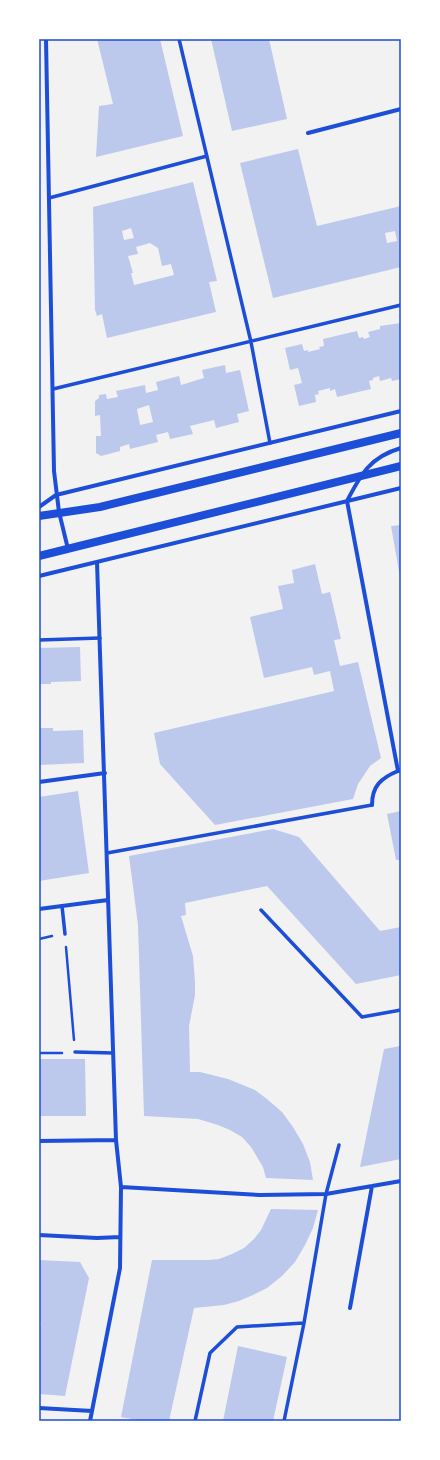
<svg xmlns="http://www.w3.org/2000/svg" width="440" height="1460" font-family="'Titillium Web',sans-serif">
  <rect width="100%" height="100%" fill="#f2f2f2"/>
  <path fill="#bdc9ec" fill-rule="evenodd" d="M 97,39 L 160,39 L 183,136 L 96,157 L 99,106 L 113,104 Z
    M 211,39 L 259,39 L 263,40 L 269,39 L 287,119 L 232,131 Z
    M 298,149 L 317,226 L 401,206 L 401,267 L 273,298 L 240,163 ZM 395,231 L 397,241 L 387,243 L 385,233 Z
    M 193,182 L 217,281 L 209,282 L 216,312 L 107,338 L 102,314 L 97,316 L 95,310 L 93,207 ZM 131,228 L 134,238 L 124,240 L 122,231 ZM 150,243 L 158,248 L 162,266 L 171,264 L 174,275 L 134,285 L 131,273 L 133,273 L 128,256 L 138,254 L 136,247 Z
    M 401,323 L 401,379 L 392,381 L 391,378 L 380,381 L 379,376 L 373,378 L 373,380 L 369,381 L 371,389 L 337,397 L 335,389 L 330,391 L 330,388 L 318,391 L 319,394 L 315,395 L 316,402 L 299,406 L 294,385 L 302,383 L 298,368 L 290,370 L 285,348 L 302,344 L 304,351 L 308,350 L 308,352 L 320,349 L 319,347 L 324,346 L 323,339 L 357,331 L 359,338 L 363,337 L 364,339 L 370,337 L 368,332 L 380,329 L 380,326 Z
    M 225,365 L 226,373 L 240,370 L 249,411 L 237,414 L 239,422 L 216,428 L 214,420 L 190,426 L 193,434 L 170,439 L 168,432 L 156,435 L 158,442 L 130,449 L 129,444 L 120,447 L 120,451 L 101,456 L 96,453 L 96,436 L 101,436 L 100,415 L 95,416 L 95,401 L 99,398 L 99,395 L 106,394 L 107,399 L 118,397 L 116,391 L 145,385 L 146,393 L 158,390 L 156,382 L 179,376 L 181,385 L 204,378 L 202,370 ZM 149,405 L 153,422 L 140,425 L 137,409 Z
    M 401,525 L 401,577 L 400,577 L 391,526 Z
    M 315,564 L 322,594 L 330,592 L 341,639 L 334,640 L 340,666 L 358,662 L 381,758 L 370,766 L 358,784 L 353,799 L 215,825 L 160,764 L 154,733 L 334,691 L 330,671 L 314,675 L 312,667 L 264,678 L 250,617 L 283,609 L 278,586 L 294,583 L 292,570 Z
    M 80,647 L 81,681 L 51,682 L 51,684 L 39,684 L 39,648 Z
    M 39,728 L 53,728 L 53,731 L 83,730 L 84,763 L 39,765 Z
    M 78,791 L 89,873 L 39,881 L 39,797 Z
    M 401,811 L 401,860 L 396,860 L 387,814 Z
    M 273,829 L 299,837 L 380,931 L 401,927 L 401,975 L 356,984 L 267,886 L 185,903 L 186,915 L 181,916 L 193,956 L 195,982 L 195,995 L 189,1026 L 190,1072 L 200,1072 L 228,1079 L 255,1090 L 267,1099 L 282,1112 L 293,1127 L 303,1144 L 310,1162 L 313,1180 L 266,1178 L 263,1167 L 251,1147 L 242,1137 L 230,1130 L 218,1125 L 198,1119 L 144,1116 L 138,925 L 129,856 Z
    M 401,1046 L 401,1159 L 360,1167 L 384,1049 Z
    M 39,1059 L 85,1059 L 86,1116 L 39,1116 Z
    M 271,1209 L 318,1210 L 313,1228 L 305,1245 L 295,1262 L 282,1276 L 267,1288 L 253,1295 L 239,1301 L 224,1305 L 194,1308 L 169,1421 L 137,1421 L 137,1420 L 121,1417 L 152,1260 L 209,1260 L 219,1259 L 232,1254 L 244,1248 L 254,1239 L 261,1230 Z
    M 39,1260 L 80,1262 L 89,1278 L 65,1396 L 39,1394 L 39,1333 L 41,1322 L 39,1322 Z
    M 238,1346 L 287,1357 L 273,1421 L 223,1421 Z"/>
  <g fill="none" stroke-linecap="round" stroke-linejoin="round">
    <path stroke="#1d4ed8" stroke-width="2.5" d="M 39,939 L 52,936
      M 66,947 L 74,1040
      M 39,1053 L 62,1053"/>
    <path stroke="#1d4ed8" stroke-width="3.5" d="M 179,39 L 251,342 L 270,443
      M 49,198 L 207,156
      M 53,389 L 401,305
      M 39,640 L 100,638
      M 107,853 L 372,805
      M 62,906 L 65,934
      M 261,910 L 362,1017 L 401,1010
      M 75,1052 L 113,1053
      M 195,1421 L 210,1353 L 237,1327 L 304,1323
      M 284,1421 L 304,1323 L 326,1194 L 339,1145"/>
    <path stroke="#1d4ed8" stroke-width="4" d="M 46,39 L 54,471 L 59,512 L 68,549
      M 308,133 L 401,109
      M 401,448 C 370,457 361,474 347,501 L 398,771 L 401,770
      M 39,507 L 56,495 L 401,411
      M 39,576 L 401,488
      M 39,782 L 105,773
      M 372,805 C 372,786 381,778 398,771
      M 39,909 L 108,900
      M 39,1141 L 116,1140
      M 121,1187 L 260,1195 L 326,1194 L 401,1181
      M 39,1235 L 97,1238 L 120,1237
      M 350,1308 L 372,1186
      M 39,1408 L 92,1411
      M 90,1421 L 120,1268 L 121,1187 L 116,1140 L 97,562"/>
    <path stroke="#1d4ed8" stroke-width="8" d="M 39,516 L 100,507 L 401,433
      M 39,556 L 401,466"/>
  </g>
  <rect width="440" height="1460" fill="none" stroke="#ffffff" stroke-width="80"/>
  <rect x="40" y="40" width="360" height="1380" fill="none" stroke="#1d4ed8" stroke-width="1.5"/>
</svg>
